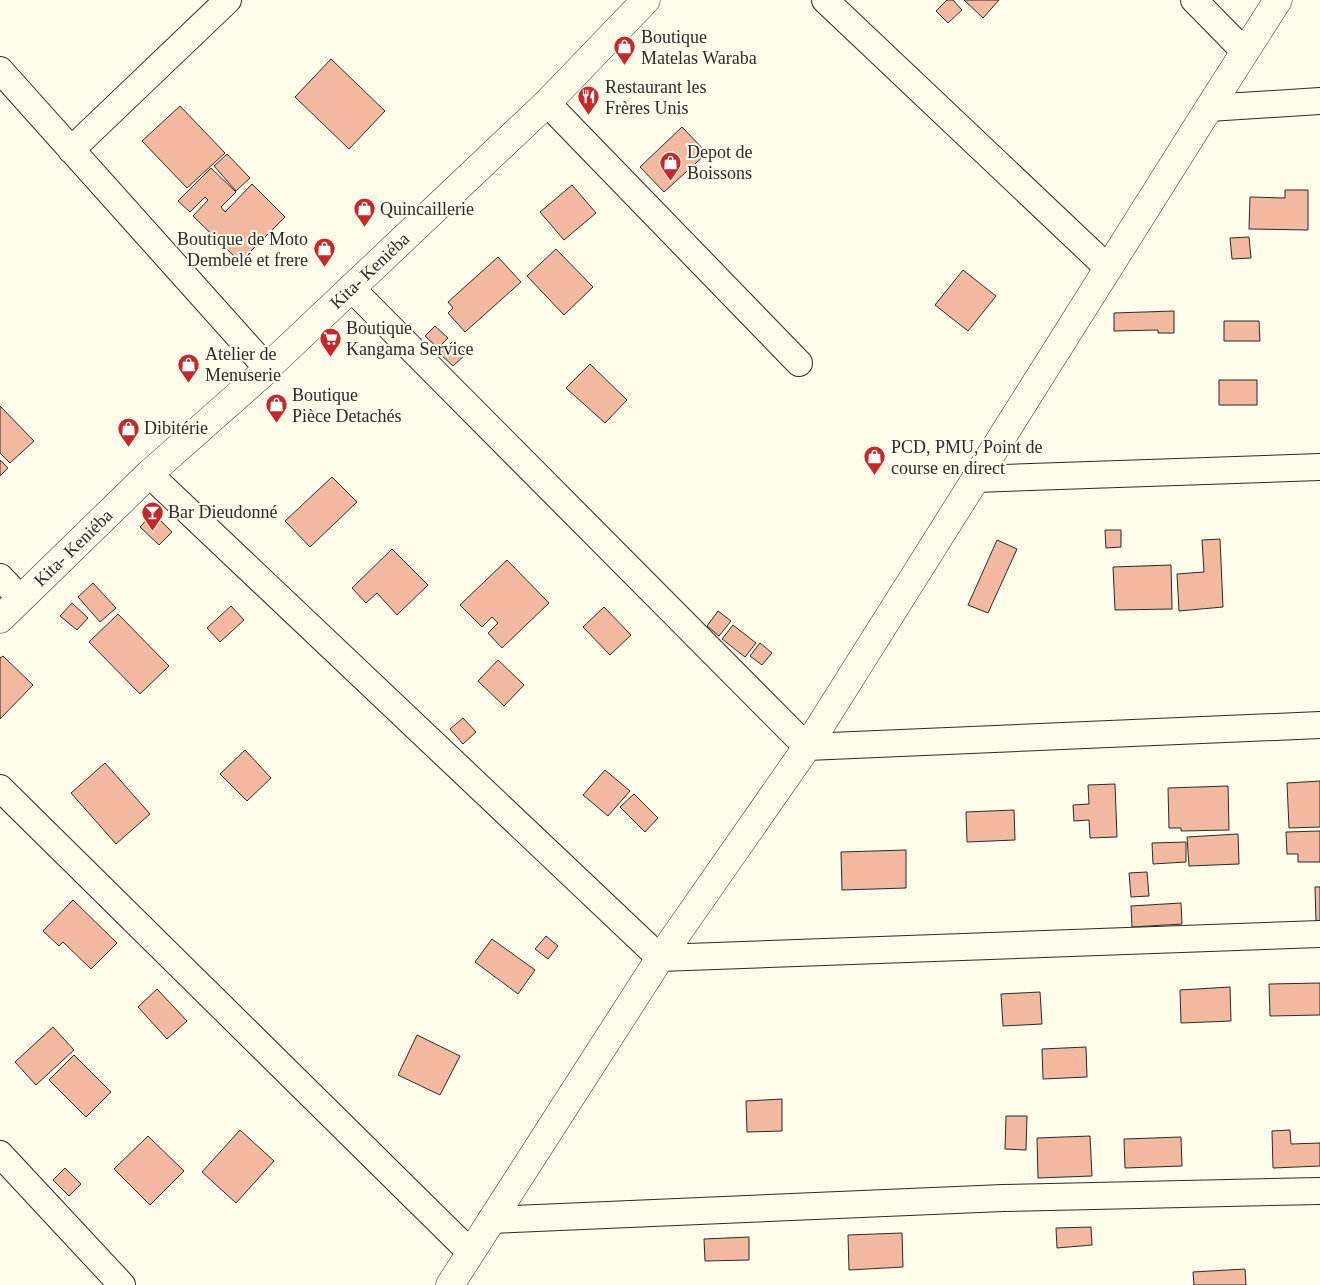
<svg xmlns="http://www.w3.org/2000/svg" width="1320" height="1285" font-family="'Times New Roman',serif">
  <rect width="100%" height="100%" fill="#fdfbea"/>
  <path fill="#f2b8a0" stroke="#2b2b2b" d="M 947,0 L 953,0 L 962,10 L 948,23 L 936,11 Z
    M 964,0 L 999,0 L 983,18 Z
    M 331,59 L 385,111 L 349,149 L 295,97 Z
    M 180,106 L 225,153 L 187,188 L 142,141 Z
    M 682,127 L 707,153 L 664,192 L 640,167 Z
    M 227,154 L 250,178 L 236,191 L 214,166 Z
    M 211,168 L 236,192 L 221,207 L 225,212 L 252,184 L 285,217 L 240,262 L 193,216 L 208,200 L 205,197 L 190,212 L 178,201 Z
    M 572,185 L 596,213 L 564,240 L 540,212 Z
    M 1285,190 L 1308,190 L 1308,230 L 1249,229 L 1250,197 L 1285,198 Z
    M 1249,237 L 1251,258 L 1232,259 L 1230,238 Z
    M 556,249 L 593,287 L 564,315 L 527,276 Z
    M 498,257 L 521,282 L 465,332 L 448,313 L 453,308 L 448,302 Z
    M 963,270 L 996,296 L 968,331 L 935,305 Z
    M 1174,311 L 1174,333 L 1158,333 L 1158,330 L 1114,331 L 1114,313 Z
    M 1224,321 L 1259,321 L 1260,341 L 1224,341 Z
    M 435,326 L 448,338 L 438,348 L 425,336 Z
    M 453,341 L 466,354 L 453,366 L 440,354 Z
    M 590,364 L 627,400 L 605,423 L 566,388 Z
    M 1219,380 L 1257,380 L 1257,405 L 1219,405 Z
    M 0,406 L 34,441 L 10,463 L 0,453 Z
    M 0,460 L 8,468 L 0,476 Z
    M 332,477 L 357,502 L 310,547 L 285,521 Z
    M 153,513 L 172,532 L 159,545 L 140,527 Z
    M 1105,530 L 1121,530 L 1121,547 L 1106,548 Z
    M 1220,539 L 1223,607 L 1179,611 L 1177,574 L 1204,572 L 1202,540 Z
    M 997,540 L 1017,549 L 988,613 L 968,605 Z
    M 392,549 L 428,585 L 397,615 L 377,593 L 366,603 L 352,588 Z
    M 507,560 L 549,603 L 502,648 L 488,633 L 498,623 L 492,617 L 482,627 L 460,605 Z
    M 1171,565 L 1172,609 L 1115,610 L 1113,567 Z
    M 93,583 L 116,608 L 100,622 L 78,597 Z
    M 72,603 L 88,618 L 77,630 L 60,616 Z
    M 231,606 L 244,620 L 220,642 L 207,628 Z
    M 604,607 L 631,635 L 610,655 L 583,627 Z
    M 718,611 L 731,621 L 719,636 L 707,626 Z
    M 118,614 L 169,666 L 140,694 L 89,642 Z
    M 733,625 L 756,643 L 745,657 L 722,639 Z
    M 760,643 L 772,653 L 762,665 L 750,656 Z
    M 3,656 L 33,685 L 0,719 L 0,658 Z
    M 498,660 L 524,685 L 504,706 L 478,681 Z
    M 463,718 L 476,732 L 463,744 L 450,729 Z
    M 245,750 L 271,778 L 247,801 L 220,774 Z
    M 105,763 L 150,814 L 116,844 L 71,793 Z
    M 605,770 L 630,791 L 608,816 L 583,795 Z
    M 1320,781 L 1320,827 L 1289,828 L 1287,783 Z
    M 1115,784 L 1117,837 L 1090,838 L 1089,820 L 1074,821 L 1073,805 L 1089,804 L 1088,785 Z
    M 1228,786 L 1229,830 L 1181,831 L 1181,828 L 1169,828 L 1168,788 Z
    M 634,794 L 658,818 L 645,832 L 620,807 Z
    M 1014,810 L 1015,840 L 967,842 L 966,812 Z
    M 1320,831 L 1320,862 L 1298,862 L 1298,854 L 1287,854 L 1286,832 Z
    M 1238,834 L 1239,864 L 1189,866 L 1187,837 Z
    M 1186,842 L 1186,862 L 1153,864 L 1152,843 Z
    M 906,850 L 906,888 L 842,890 L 841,852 Z
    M 1147,872 L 1149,896 L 1131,897 L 1129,873 Z
    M 1315,887 L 1320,887 L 1320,921 L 1316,921 Z
    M 73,900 L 117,943 L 91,969 L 63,942 L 59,946 L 43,931 Z
    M 1181,903 L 1182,924 L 1132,927 L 1131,906 Z
    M 546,936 L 558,946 L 548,959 L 535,949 Z
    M 492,939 L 535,970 L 518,994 L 475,962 Z
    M 1320,983 L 1320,1015 L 1270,1016 L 1269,984 Z
    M 1230,987 L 1231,1021 L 1181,1023 L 1180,990 Z
    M 157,989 L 187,1021 L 167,1039 L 138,1007 Z
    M 1040,992 L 1042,1024 L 1003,1026 L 1001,994 Z
    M 53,1027 L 74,1050 L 36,1085 L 15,1062 Z
    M 417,1035 L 460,1056 L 440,1095 L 398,1075 Z
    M 1086,1047 L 1087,1077 L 1043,1079 L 1042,1049 Z
    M 74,1055 L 111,1092 L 86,1117 L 49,1080 Z
    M 782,1099 L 782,1131 L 747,1132 L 746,1101 Z
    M 1006,1116 L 1027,1116 L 1026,1150 L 1005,1149 Z
    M 240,1130 L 274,1161 L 236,1203 L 202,1172 Z
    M 1290,1130 L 1291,1144 L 1320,1143 L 1320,1166 L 1273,1168 L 1272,1131 Z
    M 148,1136 L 184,1171 L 150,1205 L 114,1169 Z
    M 1090,1136 L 1092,1176 L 1038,1178 L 1037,1138 Z
    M 1181,1137 L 1182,1166 L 1125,1168 L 1124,1139 Z
    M 65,1168 L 81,1184 L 69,1196 L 53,1180 Z
    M 1091,1227 L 1092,1245 L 1057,1248 L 1056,1228 Z
    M 902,1233 L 903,1267 L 849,1270 L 848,1235 Z
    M 749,1237 L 749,1260 L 705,1261 L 704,1239 Z
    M 1245,1269 L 1246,1285 L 1194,1285 L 1193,1272 Z"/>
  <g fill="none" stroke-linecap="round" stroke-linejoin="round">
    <defs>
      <path id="street" d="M 825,0 L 1108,268
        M 1194,0 L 1245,52
        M 0,70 L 267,368
        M 547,103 L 799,363
        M 1209,108 L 1320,101
        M 71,150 L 228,0
        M 351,288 L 807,747 L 1320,725
        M 149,474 L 660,958 L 1320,934
        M 975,479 L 1320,467
        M 0,577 L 21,599
        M 0,788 L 470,1252
        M 0,1154 L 122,1285
        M 491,1220 L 1003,1198 L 1320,1191"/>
      <path id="secondary" d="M 450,1285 L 660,958 L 807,747 L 1209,108 L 1278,0"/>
      <g id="primary">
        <path id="s1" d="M 0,619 L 149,474 L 262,374 L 267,368 L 547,103 L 646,0"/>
      </g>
    </defs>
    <use href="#street" stroke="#2b2b2b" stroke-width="28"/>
    <use href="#secondary" stroke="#2b2b2b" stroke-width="29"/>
    <use href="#primary" stroke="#2b2b2b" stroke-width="29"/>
    <use href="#street" stroke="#fdfbea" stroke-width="26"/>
    <use href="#secondary" stroke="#fdfbea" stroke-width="28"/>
    <use href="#primary" stroke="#fdfbea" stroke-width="28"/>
  </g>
  <defs>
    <symbol id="shop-pin" viewBox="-11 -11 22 30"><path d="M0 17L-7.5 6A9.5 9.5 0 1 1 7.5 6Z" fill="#c62828" stroke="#fdfbea"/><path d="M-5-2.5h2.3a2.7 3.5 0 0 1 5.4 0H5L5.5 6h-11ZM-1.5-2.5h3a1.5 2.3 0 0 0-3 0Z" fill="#fff"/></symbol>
    <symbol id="restaurant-pin" viewBox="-11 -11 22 30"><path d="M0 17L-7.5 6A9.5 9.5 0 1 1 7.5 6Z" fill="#c62828" stroke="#fdfbea"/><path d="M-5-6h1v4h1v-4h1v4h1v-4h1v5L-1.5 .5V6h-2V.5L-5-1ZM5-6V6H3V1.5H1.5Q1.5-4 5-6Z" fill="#fff"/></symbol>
    <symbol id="supermarket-pin" viewBox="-11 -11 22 30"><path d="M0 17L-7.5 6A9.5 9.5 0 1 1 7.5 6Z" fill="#c62828" stroke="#fdfbea"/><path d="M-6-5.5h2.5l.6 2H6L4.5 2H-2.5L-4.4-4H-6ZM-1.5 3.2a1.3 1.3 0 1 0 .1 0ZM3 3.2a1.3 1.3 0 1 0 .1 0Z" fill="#fff"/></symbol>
    <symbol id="bar-pin" viewBox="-11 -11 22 30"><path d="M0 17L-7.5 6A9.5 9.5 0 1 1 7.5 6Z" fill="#c62828" stroke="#fdfbea"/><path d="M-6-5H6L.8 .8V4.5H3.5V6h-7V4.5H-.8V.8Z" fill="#fff"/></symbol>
  </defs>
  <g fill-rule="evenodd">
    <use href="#shop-pin" x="612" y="34" width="25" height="34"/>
    <use href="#restaurant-pin" x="576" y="84" width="25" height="34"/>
    <use href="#shop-pin" x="658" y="150" width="25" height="34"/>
    <use href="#shop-pin" x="352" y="196" width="25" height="34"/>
    <use href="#shop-pin" x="312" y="236" width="25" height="34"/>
    <use href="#supermarket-pin" x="318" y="326" width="25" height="34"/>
    <use href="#shop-pin" x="176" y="352" width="25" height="34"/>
    <use href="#shop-pin" x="264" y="392" width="25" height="34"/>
    <use href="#shop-pin" x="116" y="416" width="25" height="34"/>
    <use href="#shop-pin" x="862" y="444" width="25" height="34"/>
    <use href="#bar-pin" x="140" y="500" width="25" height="34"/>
  </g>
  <g text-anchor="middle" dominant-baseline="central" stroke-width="4" stroke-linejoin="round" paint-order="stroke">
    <g font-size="18" fill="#2b2b2b" stroke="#fdfbea" text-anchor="start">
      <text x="641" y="37">Boutique<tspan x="641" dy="21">Matelas Waraba</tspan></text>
      <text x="605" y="87">Restaurant les<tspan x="605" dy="21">Frères Unis</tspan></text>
      <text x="687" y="152">Depot de<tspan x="687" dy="21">Boissons</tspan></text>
      <text x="380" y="209">Quincaillerie</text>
      <text x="308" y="239" text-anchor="end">Boutique de Moto<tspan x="308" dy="21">Dembelé et frere</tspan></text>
      <text x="346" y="328">Boutique<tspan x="346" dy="21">Kangama Service</tspan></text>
      <text x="205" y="354">Atelier de<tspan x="205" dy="21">Menuserie</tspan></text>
      <text x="292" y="395">Boutique<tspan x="292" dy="21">Pièce Detachés</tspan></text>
      <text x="144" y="428">Dibitérie</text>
      <text x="891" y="447">PCD, PMU, Point de<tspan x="891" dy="21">course en direct</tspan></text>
      <text x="168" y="512">Bar Dieudonné</text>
    </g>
    <g font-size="18" fill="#2b2b2b" stroke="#fdfbea">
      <text stroke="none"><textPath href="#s1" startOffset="508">Kita- Keniéba</textPath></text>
      <text stroke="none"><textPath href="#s1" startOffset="102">Kita- Keniéba</textPath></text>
    </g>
  </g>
</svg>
